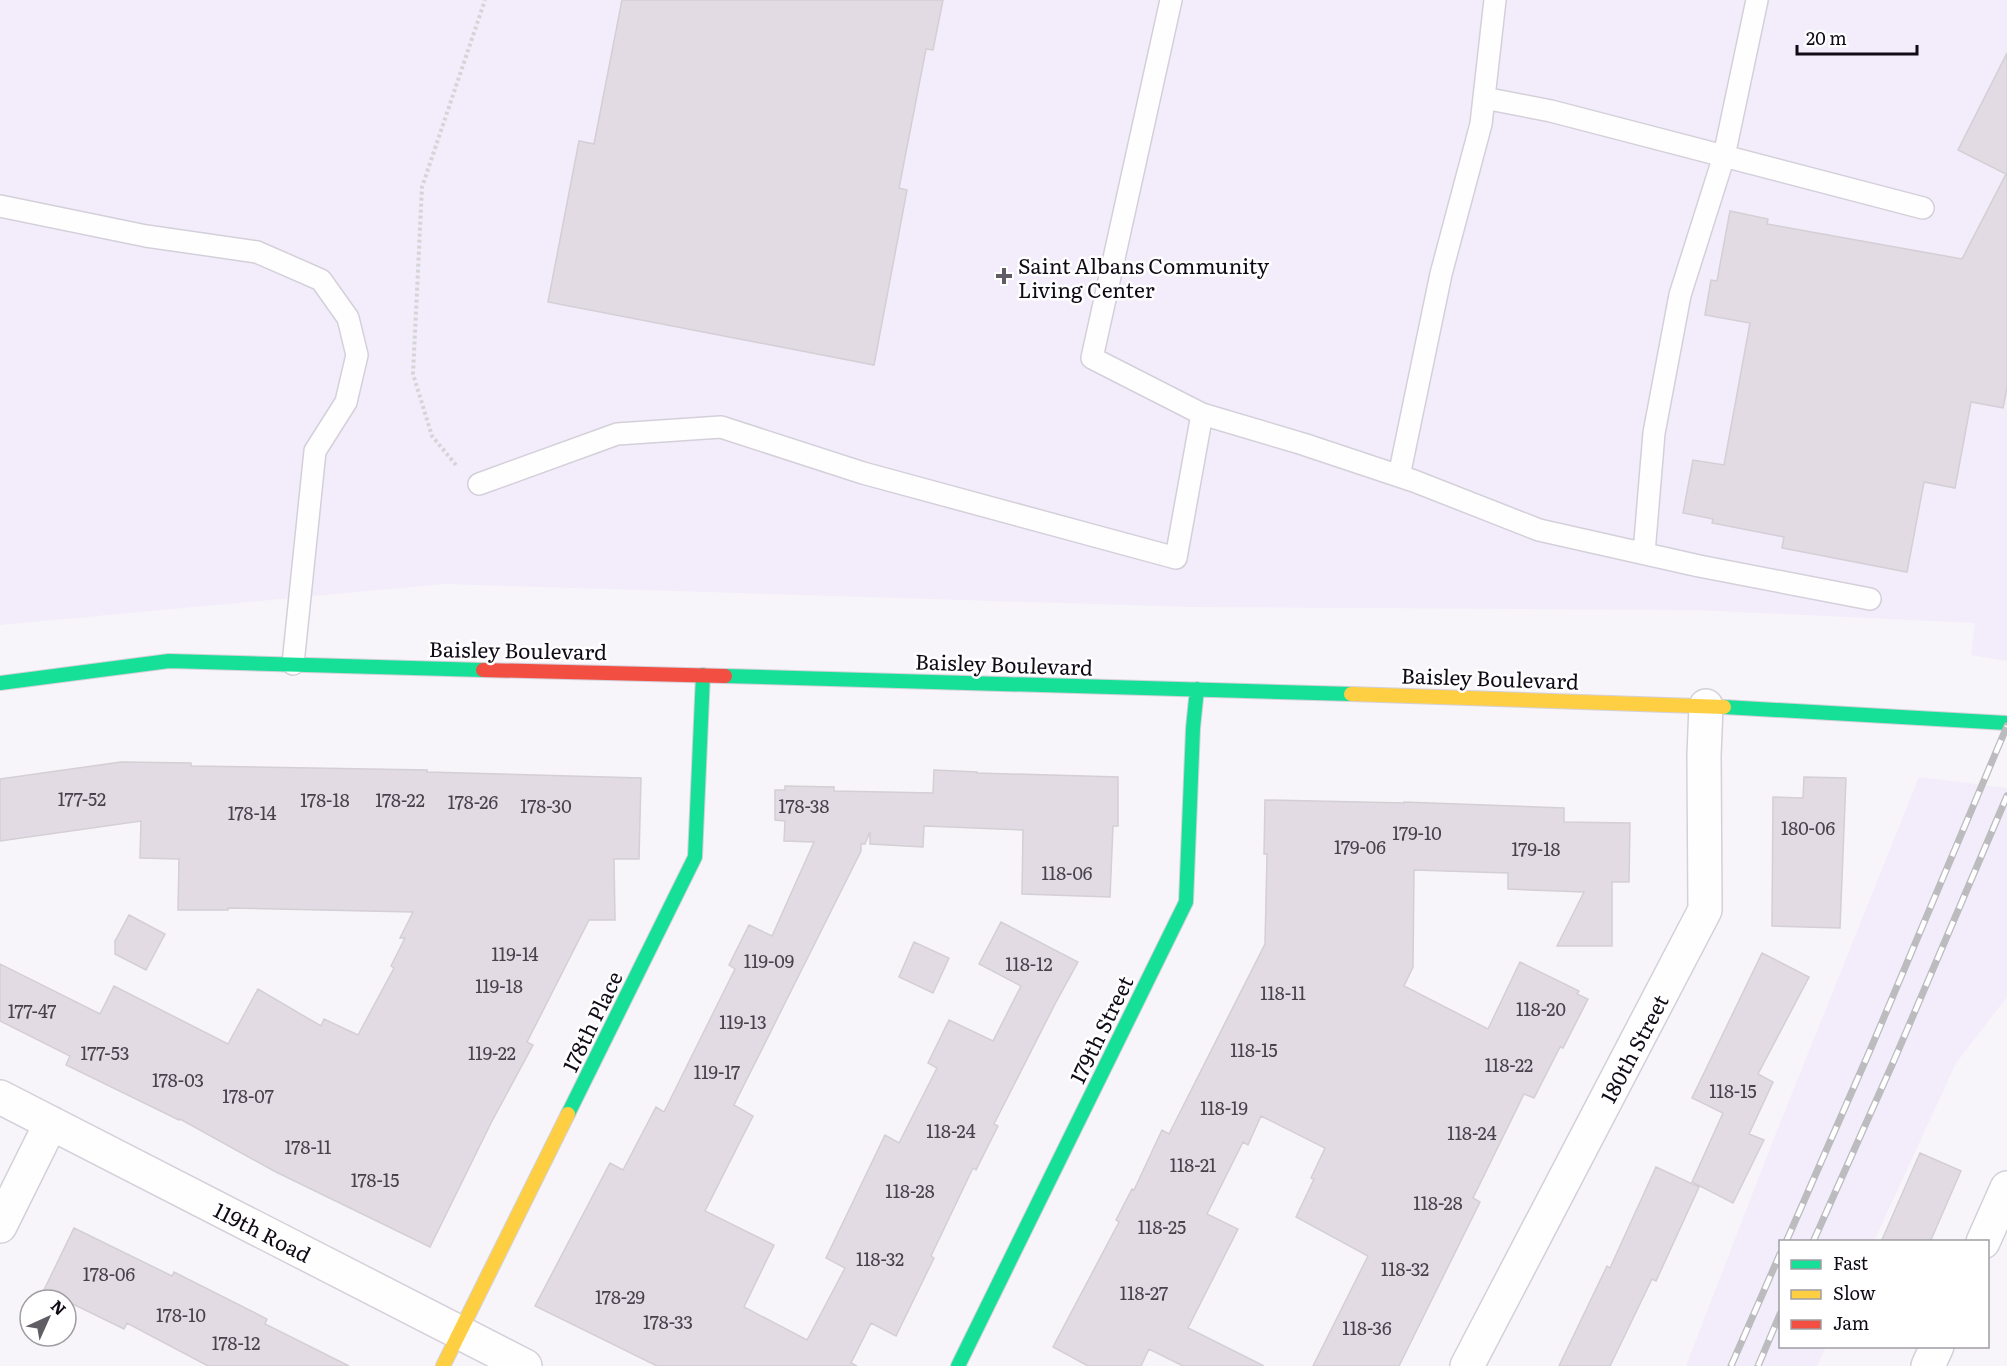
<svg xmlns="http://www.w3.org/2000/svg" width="2007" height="1366" font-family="Literata,serif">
  <rect width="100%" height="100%" fill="#f7f5f9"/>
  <path fill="#f3ecfb" d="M 0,0 L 2007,0 L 2007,661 L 1971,655 L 1975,623 L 1695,610 L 1192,607 L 444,584 L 0,625 Z
    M 1919,777 L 2007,788 L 2007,997 L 1956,1063 L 1874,1241 L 1780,1242 L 1780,1346 L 1826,1347 L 1817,1366 L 1686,1366 L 1776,1133 Z"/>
  <path fill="#e2dbe4" stroke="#d4ced5" stroke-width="1.5" d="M 622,0 L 943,0 L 933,50 L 926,49 L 899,188 L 907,190 L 874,365 L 548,302 L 579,141 L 594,144 Z
    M 2007,53 L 2007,388 L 2003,408 L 1971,402 L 1955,488 L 1924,482 L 1907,572 L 1782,548 L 1784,537 L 1712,523 L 1713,519 L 1683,513 L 1693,460 L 1724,465 L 1750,323 L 1705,315 L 1711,280 L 1717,281 L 1730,211 L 1768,219 L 1767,224 L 1962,259 L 2006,174 L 1958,150 Z
    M 121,762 L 191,763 L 191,766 L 427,770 L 427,772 L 641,778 L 639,859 L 614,859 L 615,920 L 589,920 L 527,1042 L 533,1045 L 491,1123 L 430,1247 L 274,1171 L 180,1119 L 179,1120 L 66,1065 L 70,1056 L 0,1021 L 0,964 L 100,1014 L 114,986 L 228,1044 L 258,989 L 321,1026 L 324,1019 L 358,1035 L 394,968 L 391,966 L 405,938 L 400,938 L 413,912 L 228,908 L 228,910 L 178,910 L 179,859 L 140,858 L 141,821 L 0,841 L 0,779 Z
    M 934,770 L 977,772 L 977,773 L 1118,777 L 1118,826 L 1113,826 L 1110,897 L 1022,894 L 1023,830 L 924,826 L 923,847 L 870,844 L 870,832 L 865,844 L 861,844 L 861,851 L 734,1105 L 753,1116 L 705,1211 L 774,1245 L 744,1307 L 807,1340 L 845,1268 L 826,1258 L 885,1135 L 899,1143 L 937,1068 L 928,1063 L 949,1020 L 993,1041 L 1021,986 L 979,964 L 1001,922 L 1078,962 L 1055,1004 L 994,1124 L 998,1126 L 976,1170 L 973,1168 L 931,1256 L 934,1258 L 896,1336 L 871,1323 L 851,1363 L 857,1366 L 657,1366 L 535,1306 L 610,1163 L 623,1170 L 656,1107 L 664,1112 L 735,969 L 729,965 L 749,925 L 772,936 L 814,842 L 784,841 L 785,821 L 775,820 L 775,790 L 785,790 L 785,786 L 834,787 L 834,791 L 933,793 Z
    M 1804,777 L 1846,778 L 1840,928 L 1772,926 L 1773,797 L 1803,798 Z
    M 1265,800 L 1404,803 L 1404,802 L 1564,808 L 1564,822 L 1630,823 L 1629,882 L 1612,882 L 1612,946 L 1557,946 L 1584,892 L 1508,889 L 1508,873 L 1414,870 L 1413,967 L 1404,986 L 1488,1029 L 1520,962 L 1579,991 L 1577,994 L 1588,999 L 1563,1048 L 1560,1047 L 1534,1098 L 1524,1094 L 1473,1198 L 1480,1202 L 1399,1366 L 1313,1366 L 1368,1256 L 1296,1217 L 1314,1179 L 1311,1178 L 1325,1148 L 1261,1116 L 1248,1145 L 1243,1142 L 1207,1214 L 1238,1229 L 1188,1328 L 1264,1366 L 1183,1366 L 1149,1349 L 1141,1366 L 1088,1366 L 1053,1347 L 1119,1222 L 1116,1220 L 1132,1189 L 1134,1190 L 1162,1130 L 1169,1134 L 1265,944 L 1267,854 L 1264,854 Z
    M 129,915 L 165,934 L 146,970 L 115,954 L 115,941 Z
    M 914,942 L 949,958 L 933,993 L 899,977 Z
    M 1762,953 L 1809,977 L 1758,1074 L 1773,1082 L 1749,1134 L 1764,1140 L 1733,1203 L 1692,1182 L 1723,1113 L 1692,1098 Z
    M 1920,1153 L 1961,1171 L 1930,1242 L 1881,1242 Z
    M 1656,1167 L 1699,1187 L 1656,1281 L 1652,1279 L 1610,1366 L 1559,1366 L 1607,1266 L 1610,1268 Z
    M 74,1228 L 172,1276 L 174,1272 L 267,1319 L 265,1324 L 349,1366 L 208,1366 L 127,1323 L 124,1329 L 44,1290 Z"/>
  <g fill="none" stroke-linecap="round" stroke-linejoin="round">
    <defs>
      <path id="lane" d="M 1171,0 L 1092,358 L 1202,414
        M 1484,98 L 1551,111 L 1923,208
        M 0,206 L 146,236 L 257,252 L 321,280 L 348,318 L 357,355 L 346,402 L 315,451 L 293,664
        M 1399,476 L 1441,274 L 1481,124 L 1495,0
        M 479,484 L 617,434 L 721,427 L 863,473 L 1176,558 L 1202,414 L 1303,444 L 1414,481 L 1539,530 L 1699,566 L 1870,599
        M 1644,553 L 1654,433 L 1680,295 L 1724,156 L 1757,0"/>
      <path id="street" d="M 0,1097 L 525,1366
        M 0,1226 L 51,1123
        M 1983,1242 L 2007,1188
        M 1467,1366 L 1705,910 L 1704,755 L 1706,706
        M 1928,1366 L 1937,1346"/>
      <path id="fast" d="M 725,676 L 1351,694
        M 0,683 L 169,661 L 483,670
        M 1724,707 L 2007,723
        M 568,1114 L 695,857 L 703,675
        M 958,1366 L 1186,902 L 1193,728 L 1197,689"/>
      <path id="slow" d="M 1351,694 L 1724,707
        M 443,1366 L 568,1114"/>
      <path id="jam" d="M 483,670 L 725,676"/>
    </defs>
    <use href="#lane" stroke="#d4d0da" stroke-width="24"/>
    <use href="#street" stroke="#d4d0da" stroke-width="36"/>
    <use href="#fast" stroke="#d4d0da" stroke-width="16"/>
    <use href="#slow" stroke="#d4d0da" stroke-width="16"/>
    <use href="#jam" stroke="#d4d0da" stroke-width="16"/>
    <path stroke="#d5d4d6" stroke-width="4" stroke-dasharray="3 3" stroke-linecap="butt" d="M 456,465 L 432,436 L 413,374 L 422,187 L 485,0"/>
    <use href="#lane" stroke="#fefefe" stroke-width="21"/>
    <use href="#street" stroke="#fefefe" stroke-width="33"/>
    <use href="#fast" stroke="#16e098" stroke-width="14"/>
    <use href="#slow" stroke="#ffcf43" stroke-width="14"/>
    <use href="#jam" stroke="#f24e42" stroke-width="14"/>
    <defs>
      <path id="rail" d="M 1786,1242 L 1871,1048 L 2007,726
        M 1813,1242 L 1892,1065 L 2007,796
        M 1731,1366 L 1780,1254
        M 1758,1366 L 1780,1314"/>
    </defs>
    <use href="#rail" stroke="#bcbbbe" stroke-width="7"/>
    <use href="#rail" stroke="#fff" stroke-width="4.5" stroke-dasharray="14" stroke-linecap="butt"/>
  </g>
  <path fill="#615d65" stroke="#fff" stroke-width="2" d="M1001 267h6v6h6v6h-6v6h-6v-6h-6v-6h6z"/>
  <g text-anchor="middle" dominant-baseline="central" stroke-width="5" stroke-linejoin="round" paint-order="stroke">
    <g font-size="18" fill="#48424d">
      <text x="82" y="798">177-52</text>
      <text x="325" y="799">178-18</text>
      <text x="400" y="799">178-22</text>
      <text x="473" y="801">178-26</text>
      <text x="546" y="805">178-30</text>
      <text x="804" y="805">178-38</text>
      <text x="252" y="812">178-14</text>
      <text x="1808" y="827">180-06</text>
      <text x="1417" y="832">179-10</text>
      <text x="1360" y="846">179-06</text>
      <text x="1536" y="848">179-18</text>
      <text x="1067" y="872">118-06</text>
      <text x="515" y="953">119-14</text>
      <text x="769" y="960">119-09</text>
      <text x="1029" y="963">118-12</text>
      <text x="499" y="985">119-18</text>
      <text x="1283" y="992">118-11</text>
      <text x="1541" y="1008">118-20</text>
      <text x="32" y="1010">177-47</text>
      <text x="743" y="1021">119-13</text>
      <text x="1254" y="1049">118-15</text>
      <text x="105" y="1052">177-53</text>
      <text x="492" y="1052">119-22</text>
      <text x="1509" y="1064">118-22</text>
      <text x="717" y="1071">119-17</text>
      <text x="178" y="1079">178-03</text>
      <text x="1733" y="1090">118-15</text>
      <text x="248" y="1095">178-07</text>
      <text x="1224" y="1107">118-19</text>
      <text x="951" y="1130">118-24</text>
      <text x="1472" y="1132">118-24</text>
      <text x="308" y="1146">178-11</text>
      <text x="1193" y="1164">118-21</text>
      <text x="375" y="1179">178-15</text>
      <text x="910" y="1190">118-28</text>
      <text x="1438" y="1202">118-28</text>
      <text x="1162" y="1226">118-25</text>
      <text x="880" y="1258">118-32</text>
      <text x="1405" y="1268">118-32</text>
      <text x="109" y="1273">178-06</text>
      <text x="1144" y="1292">118-27</text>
      <text x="620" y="1296">178-29</text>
      <text x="181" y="1314">178-10</text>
      <text x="668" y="1321">178-33</text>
      <text x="1367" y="1327">118-36</text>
      <text x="236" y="1342">178-12</text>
    </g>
    <g font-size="21" fill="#100b16" stroke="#fff" text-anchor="start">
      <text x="1018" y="264">Saint Albans Community<tspan x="1018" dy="24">Living Center</tspan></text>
    </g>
    <g font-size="21" fill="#100b16" stroke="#fff">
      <text transform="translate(518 649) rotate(1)">Baisley Boulevard</text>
      <text transform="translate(1004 663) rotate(2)">Baisley Boulevard</text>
      <text transform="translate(1490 677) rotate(2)">Baisley Boulevard</text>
      <text transform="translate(591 1021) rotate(-64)">178th Place</text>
      <text transform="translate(1100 1029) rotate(-64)">179th Street</text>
      <text transform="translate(1633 1048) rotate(-62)">180th Street</text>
      <text transform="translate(263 1231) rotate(27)">119th Road</text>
    </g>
  </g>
  <rect x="1779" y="1240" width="210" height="108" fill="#ffffff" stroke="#9f9da2" stroke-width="1.5"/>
  <rect x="1791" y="1260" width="30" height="9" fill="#16e098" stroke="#9f9da2" stroke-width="1.5"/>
  <text x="1833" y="1270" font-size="18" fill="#100b16">Fast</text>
  <rect x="1791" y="1290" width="30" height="9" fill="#ffcf43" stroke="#9f9da2" stroke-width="1.5"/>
  <text x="1833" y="1300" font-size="18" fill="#100b16">Slow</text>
  <rect x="1791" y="1320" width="30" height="9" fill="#f24e42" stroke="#9f9da2" stroke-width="1.5"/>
  <text x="1833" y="1330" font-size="18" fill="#100b16">Jam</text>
  <g transform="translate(48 1318) rotate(45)"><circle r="28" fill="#ffffff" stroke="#9f9da2" stroke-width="1.5"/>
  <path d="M0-4.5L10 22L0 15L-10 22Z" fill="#615d65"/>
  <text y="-9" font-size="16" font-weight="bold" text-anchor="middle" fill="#100b16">N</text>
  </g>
  <path d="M1797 45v9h120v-9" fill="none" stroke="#100b16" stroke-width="3"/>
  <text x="1806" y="45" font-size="18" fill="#100b16" stroke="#ffffff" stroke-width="4.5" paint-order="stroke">20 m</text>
</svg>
